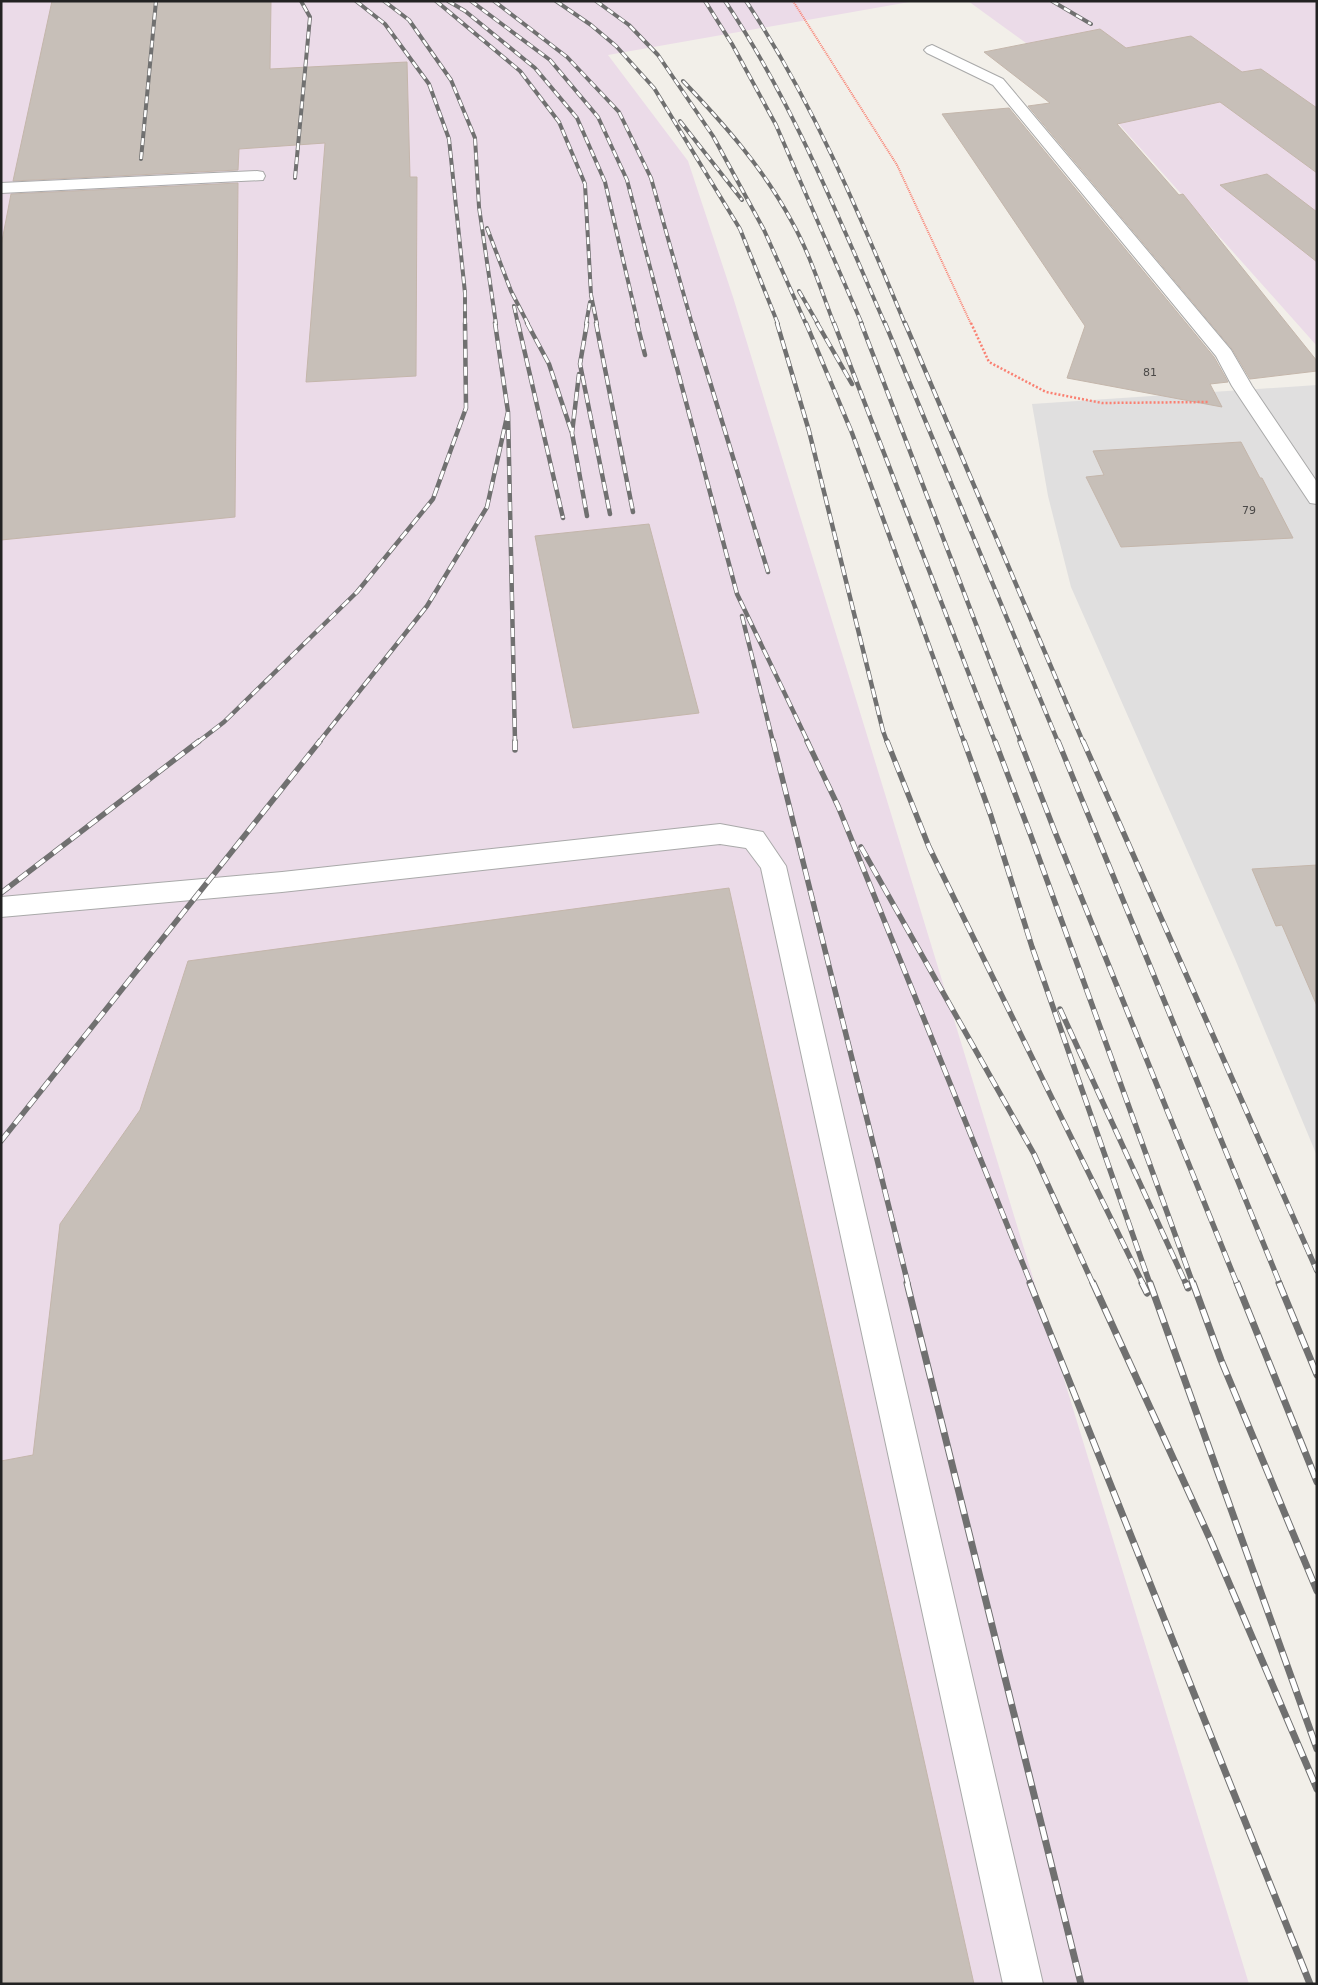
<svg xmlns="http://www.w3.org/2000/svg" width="1318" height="1985" font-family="'DejaVu Sans',sans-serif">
  <rect width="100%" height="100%" fill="#f2efe9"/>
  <path fill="#e0dfdf" d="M 1317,385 L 1317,1156 L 1235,959 L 1071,587 L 1048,496 L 1032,404 Z"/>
  <path fill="#ebdbe8" d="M 1,1 L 915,1 L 608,55 L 688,161 L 733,297 L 1249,1984 L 1,1984 Z
    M 968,1 L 1317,1 L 1317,346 L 1084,85 Z"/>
  <path fill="#c7bfb8" stroke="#c4b6ab" d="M 52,1 L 271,1 L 270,69 L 407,62 L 410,177 L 417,177 L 416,376 L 306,382 L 325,143 L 239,149 L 238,170 L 13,181 Z
    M 1100,29 L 1126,48 L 1191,36 L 1242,72 L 1261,69 L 1317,108 L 1317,173 L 1220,102 L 1117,124 L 1179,195 L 1183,194 L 1317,361 L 1317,371 L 1250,379 L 1232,349 L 1028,106 L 1050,103 L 984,52 Z
    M 1009,108 L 1214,357 L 1228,382 L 1210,384 L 1222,407 L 1067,378 L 1085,326 L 942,114 Z
    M 1267,174 L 1317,212 L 1317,262 L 1220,185 Z
    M 238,183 L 235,517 L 1,540 L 1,246 L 11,194 Z
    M 1241,442 L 1260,478 L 1262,478 L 1293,538 L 1121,547 L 1086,477 L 1104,475 L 1093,451 Z
    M 649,524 L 699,713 L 573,728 L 535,536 Z
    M 1317,865 L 1317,1006 L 1282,925 L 1276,926 L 1252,869 Z
    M 729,888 L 974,1984 L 1,1984 L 1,1461 L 33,1455 L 60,1224 L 140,1110 L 188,961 Z"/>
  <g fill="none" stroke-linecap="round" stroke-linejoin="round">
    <defs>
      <path id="minor" d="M 932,45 L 1003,79 L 1231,350 L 1252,386 L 1317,482 L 1317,504 L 1310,503 L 1232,386 L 1216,356 L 993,85 L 927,53 L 924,50 L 927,47 Z
        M 257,171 L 263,172 L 265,176 L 263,180 L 1,193 L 1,183 Z
        M 720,824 L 763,832 L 786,866 L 1043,1984 L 1003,1984 L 761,868 L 746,848 L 720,844 L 282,892 L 1,917 L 1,897 L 282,872 Z"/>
    </defs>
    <use href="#minor" stroke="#a9a9a9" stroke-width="2"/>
    <path stroke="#fa8072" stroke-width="2" stroke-dasharray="1 1" stroke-linecap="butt" d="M 793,1 L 897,165 L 971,324"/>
    <path stroke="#fa8072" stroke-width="2.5" stroke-dasharray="2 2" stroke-linecap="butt" d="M 971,323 L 989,362 L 1046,392 L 1102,403 L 1209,402"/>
    <use href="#minor" fill="#fff" fill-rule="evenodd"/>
    <defs>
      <path id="rail-far3" d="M 356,1 L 385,24 L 429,84 L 449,139 L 465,293 L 465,324
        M 384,1 L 409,20 L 451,80 L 475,138 L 479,207 L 496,324
        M 436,1 L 520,71 L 559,122 L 585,184 L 591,295 L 597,324
        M 448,1 L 465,11 L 535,68 L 577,118 L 605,182 L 638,324
        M 471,1 L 550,60 L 598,117 L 627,180 L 665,324
        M 494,1 L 567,57 L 619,112 L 651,178 L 692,324
        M 556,1 L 591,25 L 616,46 L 654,88 L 740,229 L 778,324
        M 596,1 L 629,25 L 658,55 L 713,136 L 764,230 L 806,324
        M 705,1 L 732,44 L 776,125 L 862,324
        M 725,1 C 792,101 837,214 885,324
        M 746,1 C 814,104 858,211 905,324
        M 1052,1 L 1091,24
        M 683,81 C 724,124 764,169 792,222 C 810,254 821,290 834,324
        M 680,121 L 742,200
        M 141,159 L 156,1
        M 295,178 L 310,17 L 301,1
        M 487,228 L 511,291 L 528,324
        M 799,291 L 818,324
        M 514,306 L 518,324
        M 586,324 L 590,302"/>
      <path id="rail-far2" d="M 495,323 L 508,412 L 515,742
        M 518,323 L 563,518
        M 527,323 L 549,364 L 572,433
        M 587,323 L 580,364 L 610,514
        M 596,323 L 633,512
        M 637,323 L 645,355
        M 665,323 L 737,594 L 808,742
        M 692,323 L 768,572
        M 777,323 L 809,431 L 883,731 L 887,742
        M 806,323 L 852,433 L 964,742
        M 817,323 L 852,384
        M 834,323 L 995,742
        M 861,323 L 1021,742
        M 885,323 L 1058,742
        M 905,323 L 1083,742
        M 579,374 L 572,433 L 587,516
        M 742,616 L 773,742
        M 198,742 L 224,722 L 357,592 L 433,499 L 466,408 L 465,323
        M 319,742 L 427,606 L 487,507 L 508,412"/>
      <path id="rail-far1" d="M 515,741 L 515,750
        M 773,741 L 908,1284
        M 807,741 L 838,806 L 1031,1284
        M 887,741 L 929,847 L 1143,1284
        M 964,741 L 991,816 L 1032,947 L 1150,1284
        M 995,741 L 1031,836 L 1193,1284
        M 1020,741 L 1055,832 L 1237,1284
        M 1058,741 L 1280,1284
        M 1083,741 L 1317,1271
        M 861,847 L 1034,1154 L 1093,1284
        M 1,893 L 199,741
        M 1060,1009 L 1186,1284
        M 1,1141 L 320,741"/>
      <path id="rail" d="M 907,1283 L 1081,1984
        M 1030,1283 L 1310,1984
        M 1093,1283 L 1211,1541 L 1317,1789
        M 1142,1283 L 1147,1293
        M 1150,1283 L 1317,1749
        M 1186,1283 L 1188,1288
        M 1193,1283 L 1221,1360 L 1317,1591
        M 1237,1283 L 1317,1482
        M 1279,1283 L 1317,1375"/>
    </defs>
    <use href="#rail-far3" stroke="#707070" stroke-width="4"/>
    <use href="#rail-far2" stroke="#707070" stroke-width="4.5"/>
    <use href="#rail-far1" stroke="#707070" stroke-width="5.5"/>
    <use href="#rail" stroke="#707070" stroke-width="7"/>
    <use href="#rail-far3" stroke="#fff" stroke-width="2.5" stroke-dasharray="7" stroke-linecap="butt"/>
    <use href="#rail-far2" stroke="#fff" stroke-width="3" stroke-dasharray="9" stroke-linecap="butt"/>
    <use href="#rail-far1" stroke="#fff" stroke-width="4" stroke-dasharray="11" stroke-linecap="butt"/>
    <use href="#rail" stroke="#fff" stroke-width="5" stroke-dasharray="14" stroke-linecap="butt"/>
  </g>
  <g text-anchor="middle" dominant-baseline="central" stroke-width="5" stroke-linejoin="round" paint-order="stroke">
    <g font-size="11" fill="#4b4948">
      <text x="1150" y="372">81</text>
      <text x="1249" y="510">79</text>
    </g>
  </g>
  <rect width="1318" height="1985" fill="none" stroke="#222222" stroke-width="5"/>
</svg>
